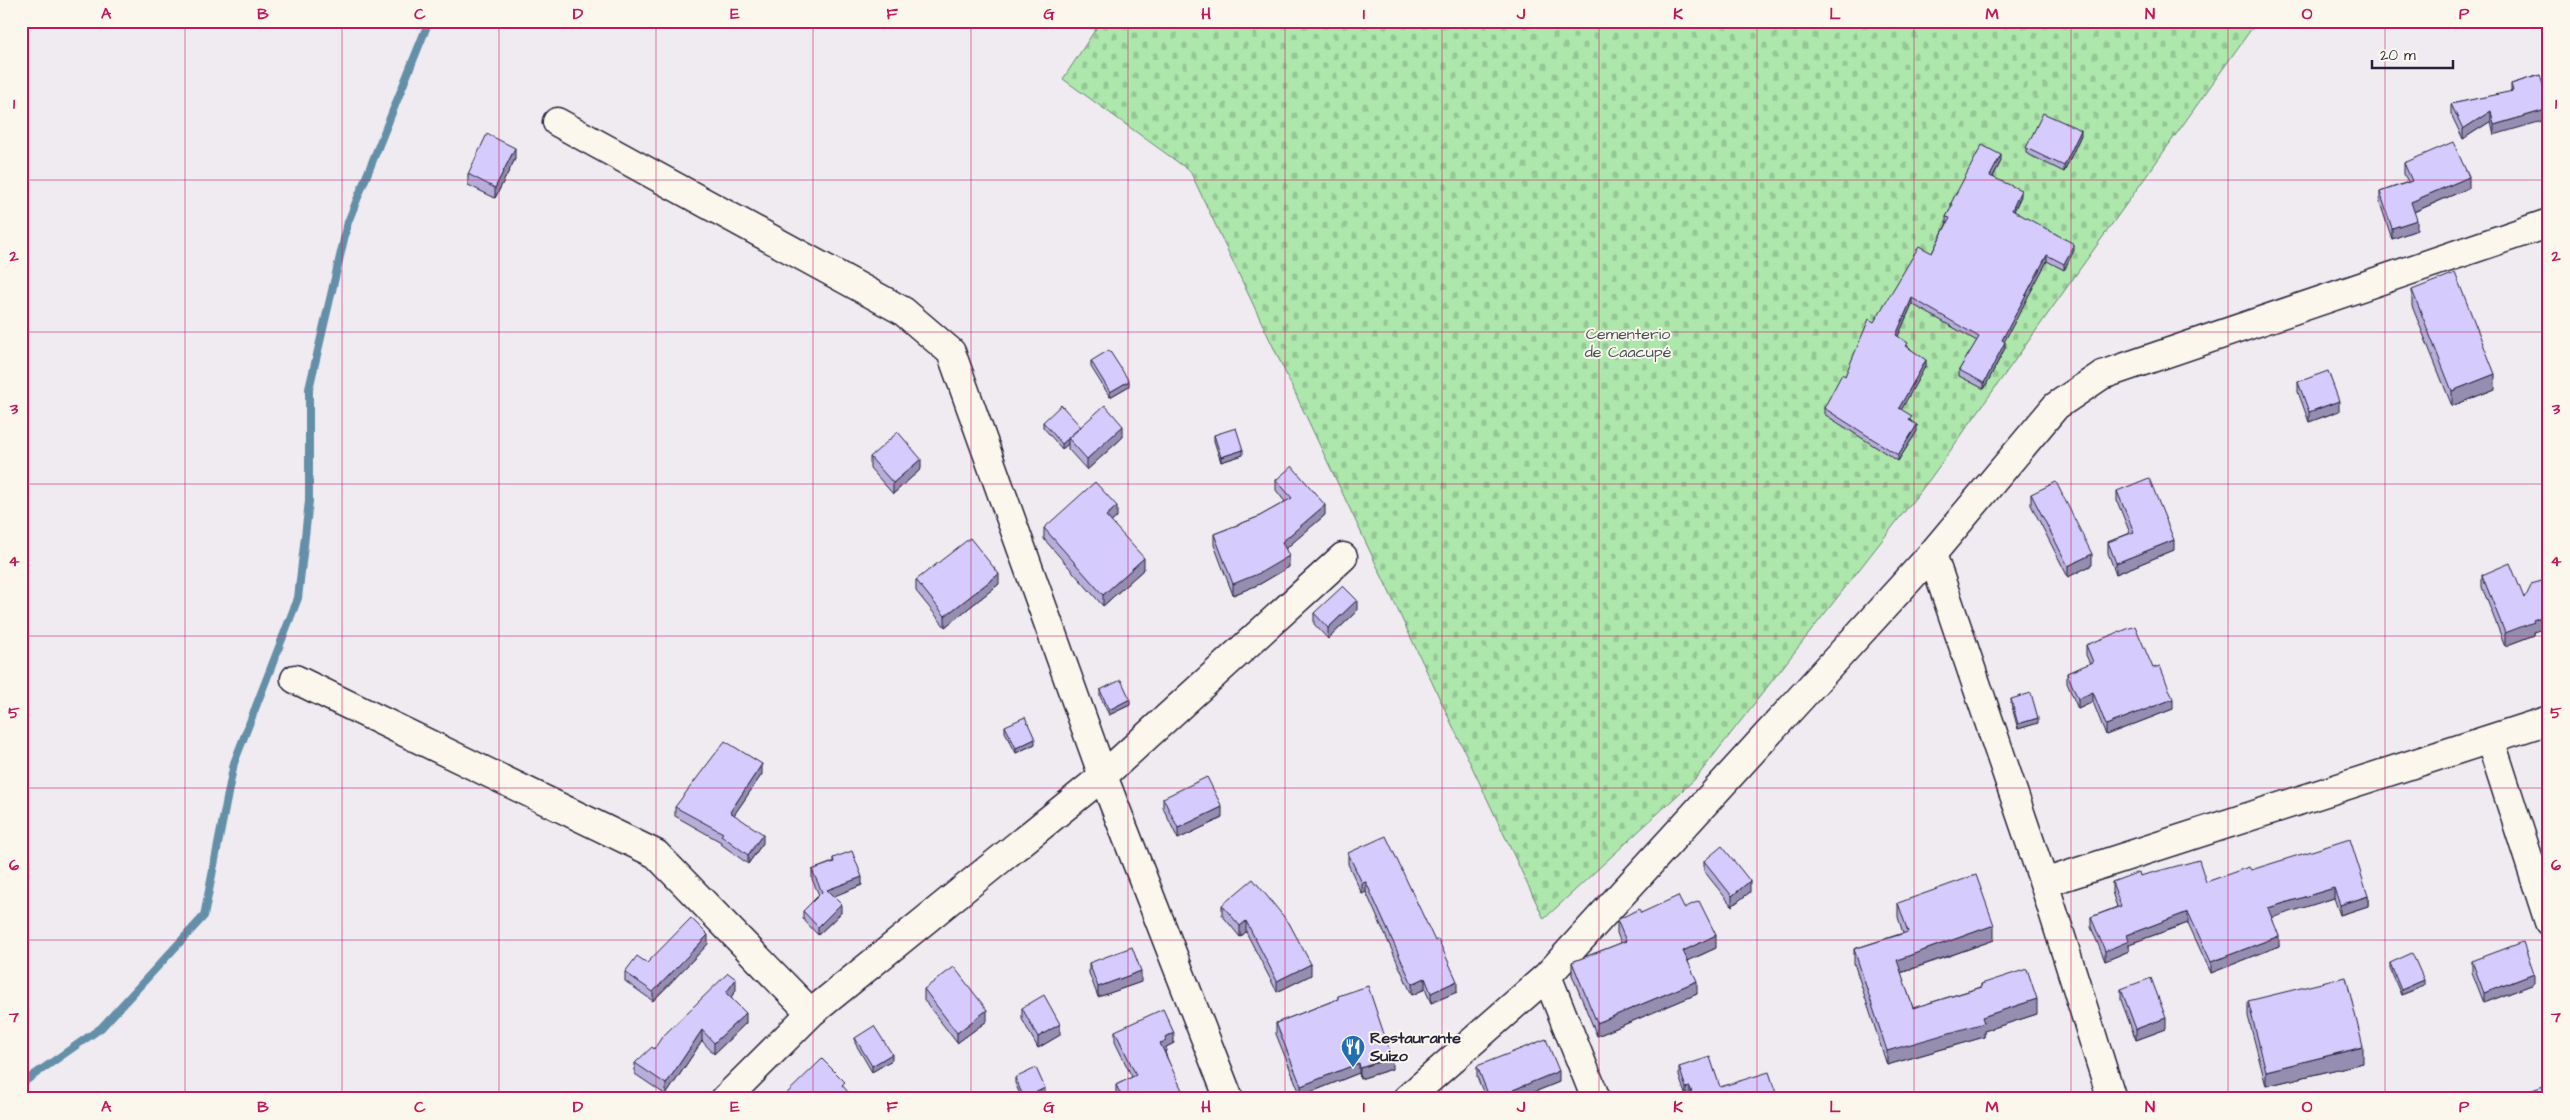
<svg xmlns="http://www.w3.org/2000/svg" width="2570" height="1120" font-family="'Architects Daughter',sans-serif">
  <defs>
    <pattern id="cemetery-stones" width="16" height="16" patternUnits="userSpaceOnUse" patternTransform="scale(1.25)"><rect width="16" height="16" fill="#ade7ac"/><path d="M2 7V4a2 2 0 0 1 4 0v3zM10 15v-3a2 2 0 0 1 4 0v3z" fill="#95c695"/></pattern>
  </defs>
  <rect width="100%" height="100%" fill="#f0eaf1"/>
  <filter id="ink" filterUnits="userSpaceOnUse"><feTurbulence type="fractalNoise" baseFrequency=".02" numOctaves="2"/><feDisplacementMap in="SourceGraphic" scale="10" xChannelSelector="R" yChannelSelector="G"/><feConvolveMatrix kernelMatrix="1 2 1 2 8 2 1 2 1" color-interpolation-filters="sRGB"/></filter>
  <g filter="url(#ink)">
    <path fill="url(#cemetery-stones)" stroke="#688474" d="M 1101,21 L 2257,21 L 1930,479 L 1696,778 L 1544,919 L 1190,171 L 1063,79 Z"/>
    <g fill="none" stroke-linecap="round" stroke-linejoin="round">
      <path stroke="#6490a8" stroke-width="8" d="M 21,1084 L 101,1028 L 204,916 L 234,763 L 298,598 L 309,501 L 309,389 L 348,222 L 429,21"/>
      <defs>
        <path id="minor" d="M 557,122 L 903,311 L 951,352 L 1103,776 L 1229,1099
          M 1932,554 L 2044,883 L 2112,1099
          M 295,679 L 656,854 L 811,1013
          M 2490,739 L 2549,922
          M 2044,883 L 2549,720
          M 1547,976 L 1596,1099
          M 725,1099 L 811,1013 L 1103,776 L 1343,557
          M 1407,1099 L 1547,976 L 1932,554 L 2056,406 L 2102,375 L 2549,223"/>
      </defs>
      <use href="#minor" stroke="#22223b" stroke-width="31"/>
      <use href="#minor" stroke="#fbf7ec" stroke-width="28"/>
    </g>
    <path fill="#b7afda" stroke="#22223b" d="M 2540,75 L 2494,135 L 2491,121 L 2463,139 L 2451,114 L 2451,104 L 2511,92 L 2511,84 Z
      M 2081,135 L 2064,172 L 2026,153 L 2026,148 Z
      M 515,159 L 495,198 L 468,185 L 468,174 Z
      M 2001,161 L 1993,177 L 2021,196 L 2014,211 L 2074,250 L 2064,270 L 2047,261 L 2004,341 L 2005,348 L 1984,389 L 1959,376 L 1959,370 L 1977,341 L 1912,304 L 1898,336 L 1926,365 L 1901,409 L 1912,422 L 1917,431 L 1898,461 L 1824,414 L 1824,408 L 1845,376 L 1874,322 L 1932,253 L 1947,223 L 1946,223 L 1946,217 L 1951,208 L 1951,203 Z
      M 2404,163 L 2469,188 L 2414,212 L 2417,230 L 2392,239 L 2380,203 L 2380,192 L 2408,182 L 2404,174 Z
      M 2412,290 L 2495,389 L 2452,406 L 2412,306 Z
      M 1091,361 L 1129,386 L 1110,397 L 1091,367 Z
      M 2298,382 L 2339,411 L 2309,422 L 2298,392 Z
      M 1043,422 L 1081,427 L 1123,437 L 1087,470 L 1068,449 L 1068,444 L 1062,449 L 1043,427 Z
      M 1214,435 L 1243,455 L 1221,462 L 1214,441 Z
      M 870,457 L 921,469 L 893,494 L 870,468 Z
      M 1276,480 L 1325,515 L 1285,549 L 1289,567 L 1260,584 L 1233,595 L 1214,545 L 1214,534 L 1258,517 L 1285,502 L 1276,490 Z
      M 2117,491 L 2174,550 L 2116,574 L 2108,553 L 2108,542 L 2130,533 L 2117,501 Z
      M 2031,494 L 2092,565 L 2068,577 L 2031,505 Z
      M 1117,517 L 1111,522 L 1144,569 L 1103,606 L 1044,539 L 1044,528 Z
      M 2482,575 L 2524,598 L 2549,579 L 2549,627 L 2534,632 L 2534,635 L 2505,646 L 2482,587 Z
      M 916,580 L 999,584 L 945,627 L 916,591 Z
      M 1357,611 L 1328,639 L 1314,624 L 1314,613 Z
      M 2086,645 L 2153,668 L 2173,709 L 2106,735 L 2093,702 L 2078,709 L 2067,683 L 2067,673 L 2090,664 L 2086,655 Z
      M 1100,690 L 1130,705 L 1109,715 L 1100,696 Z
      M 2011,699 L 2038,723 L 2018,729 L 2011,704 Z
      M 1005,726 L 1035,744 L 1016,753 L 1005,732 Z
      M 762,774 L 734,815 L 763,843 L 748,864 L 721,844 L 721,842 L 675,816 L 675,807 Z
      M 1163,798 L 1222,818 L 1178,839 L 1163,808 Z
      M 1348,853 L 1435,941 L 1457,992 L 1431,1003 L 1425,989 L 1412,995 L 1366,892 L 1362,894 L 1348,864 Z
      M 833,858 L 862,885 L 833,896 L 841,913 L 818,935 L 803,919 L 803,911 L 819,895 L 812,879 L 812,870 L 833,862 Z
      M 1704,861 L 1750,892 L 1732,906 L 1704,871 Z
      M 2251,870 L 2368,896 L 2368,906 L 2340,915 L 2334,898 L 2272,917 L 2279,946 L 2211,973 L 2188,923 L 2129,944 L 2129,951 L 2105,961 L 2091,927 L 2091,917 L 2117,907 L 2112,892 L 2112,882 L 2140,876 L 2206,882 Z
      M 1898,903 L 1994,940 L 1901,973 L 1913,1008 L 1981,987 L 1981,984 L 2037,1014 L 1984,1031 L 1984,1037 L 1887,1065 L 1854,963 L 1854,949 L 1903,933 L 1898,917 Z
      M 1222,905 L 1289,923 L 1311,975 L 1277,992 L 1246,932 L 1240,937 L 1222,915 Z
      M 1684,908 L 1716,948 L 1688,961 L 1697,994 L 1597,1036 L 1572,975 L 1572,962 L 1621,943 L 1617,933 L 1617,920 L 1641,913 Z
      M 708,944 L 653,1001 L 625,981 L 625,972 L 647,963 Z
      M 2472,961 L 2534,984 L 2484,1003 L 2472,972 Z
      M 1089,963 L 1141,982 L 1098,997 L 1089,973 Z
      M 2390,963 L 2424,986 L 2401,995 L 2390,969 Z
      M 924,989 L 987,1021 L 957,1043 L 924,1000 Z
      M 2121,989 L 2166,1029 L 2136,1040 L 2121,1000 Z
      M 736,990 L 731,997 L 746,1023 L 714,1054 L 702,1041 L 666,1095 L 635,1074 L 635,1063 Z
      M 1338,996 L 1392,1069 L 1360,1079 L 1359,1073 L 1301,1096 L 1276,1034 L 1276,1023 L 1338,999 Z
      M 2248,1001 L 2363,1063 L 2266,1086 L 2248,1016 Z
      M 1022,1008 L 1060,1035 L 1038,1048 L 1022,1019 Z
      M 1115,1031 L 1174,1043 L 1166,1047 L 1166,1051 L 1165,1052 L 1182,1099 L 1118,1099 L 1116,1095 L 1116,1085 L 1132,1077 L 1115,1042 Z
      M 855,1038 L 892,1060 L 872,1072 L 855,1043 Z
      M 1477,1066 L 1559,1082 L 1517,1099 L 1486,1099 L 1477,1077 Z
      M 1679,1067 L 1720,1087 L 1778,1099 L 1691,1099 L 1690,1096 L 1686,1097 L 1679,1076 Z
      M 1015,1078 L 1045,1094 L 1035,1099 L 1022,1099 L 1015,1083 Z"/>
    <path fill="#958eb1" stroke="#22223b" d="M 2549,109 L 2549,119 L 2494,135 L 2494,125 Z
      M 2491,111 L 2491,121 L 2463,139 L 2463,129 Z
      M 2081,130 L 2081,135 L 2064,172 L 2064,166 Z
      M 515,148 L 515,159 L 495,198 L 495,188 Z
      M 2001,155 L 2001,161 L 1990,182 L 1990,176 Z
      M 2469,177 L 2469,188 L 2411,213 L 2411,202 Z
      M 2021,190 L 2021,196 L 2012,215 L 2012,210 Z
      M 2417,220 L 2417,230 L 2392,239 L 2392,228 Z
      M 2074,244 L 2074,250 L 2064,270 L 2064,264 Z
      M 2047,255 L 2047,261 L 2002,346 L 2002,340 Z
      M 1912,298 L 1912,304 L 1896,341 L 1896,335 Z
      M 2005,342 L 2005,348 L 1984,389 L 1984,383 Z
      M 1926,360 L 1926,365 L 1899,414 L 1899,408 Z
      M 2495,374 L 2495,389 L 2452,406 L 2452,391 Z
      M 1129,381 L 1129,386 L 1110,397 L 1110,392 Z
      M 2339,401 L 2339,411 L 2309,422 L 2309,412 Z
      M 1917,425 L 1917,431 L 1898,461 L 1898,455 Z
      M 1123,426 L 1123,437 L 1087,470 L 1087,459 Z
      M 1068,439 L 1068,444 L 1062,449 L 1062,444 Z
      M 1243,450 L 1243,455 L 1221,462 L 1221,457 Z
      M 921,459 L 921,469 L 893,494 L 893,483 Z
      M 1325,505 L 1325,515 L 1282,552 L 1282,542 Z
      M 1117,506 L 1117,517 L 1106,527 L 1106,516 Z
      M 2174,540 L 2174,550 L 2116,574 L 2116,563 Z
      M 2092,554 L 2092,565 L 2068,577 L 2068,566 Z
      M 1289,556 L 1289,567 L 1260,584 L 1233,595 L 1233,584 Z
      M 1144,558 L 1144,569 L 1103,606 L 1103,595 Z
      M 999,574 L 999,584 L 945,627 L 945,616 Z
      M 1357,600 L 1357,611 L 1328,639 L 1328,628 Z
      M 2549,614 L 2549,627 L 2534,632 L 2534,635 L 2505,646 L 2505,633 L 2533,620 Z
      M 2093,692 L 2093,702 L 2078,709 L 2078,699 Z
      M 1130,699 L 1130,705 L 1109,715 L 1109,710 Z
      M 2173,699 L 2173,709 L 2106,735 L 2106,725 Z
      M 2038,718 L 2038,723 L 2018,729 L 2018,724 Z
      M 1035,739 L 1035,744 L 1016,753 L 1016,748 Z
      M 762,764 L 762,774 L 730,821 L 730,812 Z
      M 1222,807 L 1222,818 L 1178,839 L 1178,828 Z
      M 763,834 L 763,843 L 748,864 L 748,855 Z
      M 862,877 L 862,885 L 827,899 L 827,890 Z
      M 1750,881 L 1750,892 L 1732,906 L 1732,896 Z
      M 1366,882 L 1366,892 L 1362,894 L 1362,883 Z
      M 2334,888 L 2334,898 L 2268,919 L 2268,908 Z
      M 2368,896 L 2368,906 L 2340,915 L 2340,905 Z
      M 841,904 L 841,913 L 818,935 L 818,927 Z
      M 2188,912 L 2188,923 L 2129,944 L 2129,951 L 2105,961 L 2105,951 L 2127,935 Z
      M 1246,921 L 1246,932 L 1240,937 L 1240,926 Z
      M 1994,925 L 1994,940 L 1897,974 L 1897,960 Z
      M 708,935 L 708,944 L 653,1001 L 653,992 Z
      M 1716,935 L 1716,948 L 1683,963 L 1683,951 Z
      M 2279,936 L 2279,946 L 2211,973 L 2211,962 Z
      M 1311,964 L 1311,975 L 1277,992 L 1277,981 Z
      M 1141,971 L 1141,982 L 1098,997 L 1098,987 Z
      M 2534,974 L 2534,984 L 2484,1003 L 2484,993 Z
      M 1425,978 L 1425,989 L 1412,995 L 1412,984 Z
      M 736,979 L 736,990 L 726,1004 L 726,993 Z
      M 2424,980 L 2424,986 L 2401,995 L 2401,990 Z
      M 1457,981 L 1457,992 L 1431,1003 L 1431,993 Z
      M 1697,981 L 1697,994 L 1597,1036 L 1597,1023 Z
      M 2037,999 L 2037,1014 L 1984,1031 L 1984,1037 L 1887,1065 L 1887,1051 L 1982,1017 Z
      M 987,1010 L 987,1021 L 957,1043 L 957,1033 Z
      M 746,1013 L 746,1023 L 714,1054 L 714,1043 Z
      M 2166,1018 L 2166,1029 L 2136,1040 L 2136,1029 Z
      M 1060,1024 L 1060,1035 L 1038,1048 L 1038,1037 Z
      M 702,1030 L 702,1041 L 666,1095 L 666,1084 Z
      M 1174,1033 L 1174,1043 L 1166,1047 L 1166,1051 L 1160,1054 L 1160,1043 L 1165,1037 Z
      M 2363,1047 L 2363,1063 L 2266,1086 L 2266,1071 Z
      M 892,1054 L 892,1060 L 872,1072 L 872,1066 Z
      M 1392,1058 L 1392,1069 L 1360,1079 L 1360,1068 Z
      M 1359,1063 L 1359,1073 L 1301,1096 L 1301,1086 Z
      M 1559,1071 L 1559,1082 L 1517,1099 L 1513,1090 Z
      M 1690,1087 L 1690,1096 L 1686,1097 L 1686,1088 Z
      M 1045,1088 L 1045,1094 L 1035,1099 L 1024,1099 Z
      M 1182,1090 L 1182,1099 L 1163,1099 Z"/>
    <path fill="#d5cbfd" stroke="#22223b" d="M 2540,75 L 2549,104 L 2549,109 L 2494,125 L 2491,111 L 2463,129 L 2451,104 L 2513,91 L 2511,84 Z
      M 2043,113 L 2081,130 L 2064,166 L 2026,148 Z
      M 487,134 L 515,148 L 495,188 L 468,174 Z
      M 2453,142 L 2469,177 L 2411,202 L 2417,220 L 2392,228 L 2380,192 L 2412,181 L 2404,163 Z
      M 1982,145 L 2001,155 L 1990,176 L 2021,190 L 2012,210 L 2074,244 L 2064,264 L 2047,255 L 2002,340 L 2005,342 L 1984,383 L 1959,370 L 1979,337 L 1912,298 L 1896,335 L 1908,343 L 1906,346 L 1926,360 L 1899,408 L 1912,416 L 1909,420 L 1917,425 L 1898,455 L 1824,408 L 1842,374 L 1845,376 L 1869,319 L 1874,322 L 1919,246 L 1932,253 L 1950,218 L 1946,217 L 1953,204 L 1951,203 Z
      M 2455,273 L 2495,374 L 2452,391 L 2412,290 Z
      M 1109,350 L 1129,381 L 1110,392 L 1091,361 Z
      M 2328,371 L 2339,401 L 2309,412 L 2298,382 Z
      M 1061,405 L 1081,427 L 1062,444 L 1043,422 Z
      M 1105,405 L 1123,426 L 1087,459 L 1068,438 Z
      M 1236,428 L 1243,450 L 1221,457 L 1214,435 Z
      M 898,432 L 921,459 L 893,483 L 870,457 Z
      M 1292,466 L 1325,505 L 1282,542 L 1289,556 L 1260,573 L 1233,584 L 1214,534 L 1258,517 L 1292,498 L 1276,480 Z
      M 2149,478 L 2174,540 L 2116,563 L 2108,542 L 2134,532 L 2117,491 Z
      M 1095,482 L 1117,506 L 1106,516 L 1144,558 L 1103,595 L 1044,528 Z
      M 2056,482 L 2092,554 L 2068,566 L 2031,494 Z
      M 970,538 L 999,574 L 945,616 L 916,580 Z
      M 2510,563 L 2524,598 L 2531,584 L 2549,579 L 2549,614 L 2533,620 L 2534,622 L 2505,633 L 2482,575 Z
      M 1343,586 L 1357,600 L 1328,628 L 1314,613 Z
      M 2135,626 L 2153,668 L 2160,666 L 2173,699 L 2106,725 L 2093,692 L 2078,699 L 2067,673 L 2093,662 L 2086,645 Z
      M 1121,680 L 1130,699 L 1109,710 L 1100,690 Z
      M 2031,693 L 2038,718 L 2018,724 L 2011,699 Z
      M 1025,717 L 1035,739 L 1016,748 L 1005,726 Z
      M 725,741 L 762,764 L 730,812 L 763,834 L 748,855 L 721,835 L 723,833 L 675,807 Z
      M 1207,777 L 1222,807 L 1178,828 L 1163,798 Z
      M 1386,836 L 1435,941 L 1438,939 L 1457,981 L 1431,993 L 1425,978 L 1412,984 L 1366,882 L 1362,883 L 1348,853 Z
      M 2350,839 L 2368,896 L 2340,905 L 2334,888 L 2268,908 L 2279,936 L 2211,962 L 2188,912 L 2127,935 L 2129,941 L 2105,951 L 2091,917 L 2121,906 L 2112,882 L 2139,872 L 2140,876 L 2199,860 L 2206,882 L 2249,867 L 2251,870 Z
      M 1722,846 L 1750,881 L 1732,896 L 1704,861 Z
      M 852,851 L 862,877 L 827,890 L 841,904 L 818,927 L 803,911 L 822,892 L 812,870 L 834,862 L 833,858 Z
      M 1976,875 L 1994,925 L 1897,960 L 1913,1008 L 1982,987 L 1981,984 L 2027,969 L 2037,999 L 1982,1017 L 1984,1023 L 1887,1051 L 1854,949 L 1908,932 L 1898,903 Z
      M 1253,879 L 1289,923 L 1311,964 L 1277,981 L 1246,921 L 1240,926 L 1222,905 Z
      M 1678,896 L 1684,908 L 1699,901 L 1716,935 L 1683,951 L 1697,981 L 1597,1023 L 1572,962 L 1626,941 L 1617,920 L 1639,909 L 1641,913 Z
      M 691,918 L 708,935 L 653,992 L 625,972 L 637,956 L 647,963 Z
      M 2523,942 L 2534,974 L 2484,993 L 2472,961 Z
      M 1132,947 L 1141,971 L 1098,987 L 1089,963 Z
      M 2412,953 L 2424,980 L 2401,990 L 2390,963 Z
      M 954,967 L 987,1010 L 957,1033 L 924,989 Z
      M 728,973 L 736,979 L 726,993 L 746,1013 L 714,1043 L 702,1030 L 666,1084 L 635,1063 L 652,1047 L 654,1049 L 662,1037 Z
      M 2346,977 L 2363,1047 L 2266,1071 L 2248,1001 Z
      M 2151,978 L 2166,1018 L 2136,1029 L 2121,989 Z
      M 1368,986 L 1392,1058 L 1360,1068 L 1359,1063 L 1301,1086 L 1276,1023 L 1338,999 L 1338,996 Z
      M 1044,995 L 1060,1024 L 1038,1037 L 1022,1008 Z
      M 1163,1009 L 1174,1033 L 1165,1037 L 1166,1041 L 1160,1043 L 1182,1090 L 1163,1099 L 1123,1099 L 1116,1085 L 1136,1075 L 1115,1031 Z
      M 874,1026 L 892,1054 L 872,1066 L 855,1038 Z
      M 1546,1039 L 1559,1071 L 1513,1090 L 1517,1099 L 1490,1099 L 1477,1066 Z
      M 1710,1057 L 1720,1087 L 1769,1072 L 1778,1099 L 1694,1099 L 1690,1087 L 1686,1088 L 1679,1067 Z
      M 822,1059 L 845,1082 L 842,1085 L 854,1099 L 781,1099 Z
      M 1036,1068 L 1045,1088 L 1024,1098 L 1015,1078 Z
      M 2549,1084 L 2549,1099 L 2523,1099 L 2521,1094 Z"/>
  </g>
  <path fill="none" stroke="#c2185b" stroke-width="1" stroke-opacity="0.55" d="M 185,21 L 185,1099M 342,21 L 342,1099M 499,21 L 499,1099M 656,21 L 656,1099M 813,21 L 813,1099M 971,21 L 971,1099M 1128,21 L 1128,1099M 1285,21 L 1285,1099M 1442,21 L 1442,1099M 1599,21 L 1599,1099M 1757,21 L 1757,1099M 1914,21 L 1914,1099M 2071,21 L 2071,1099M 2228,21 L 2228,1099M 2385,21 L 2385,1099M 21,180 L 2549,180M 21,332 L 2549,332M 21,484 L 2549,484M 21,636 L 2549,636M 21,788 L 2549,788M 21,940 L 2549,940"/>
  <defs>
    <symbol id="restaurant-pin" viewBox="-11 -11 22 30"><path d="M0 17L-7.5 6A9.5 9.5 0 1 1 7.5 6Z" fill="#1f6fb2" stroke="#fbf7ec"/><path d="M-5-6h1v4h1v-4h1v4h1v-4h1v5L-1.5 .5V6h-2V.5L-5-1ZM5-6V6H3V1.5H1.5Q1.5-4 5-6Z" fill="#fff"/></symbol>
  </defs>
  <g fill-rule="evenodd">
    <use href="#restaurant-pin" x="1339" y="1033" width="28" height="38"/>
  </g>
  <g text-anchor="middle" dominant-baseline="central" stroke-width="4" stroke-linejoin="round" paint-order="stroke">
    <g font-size="16" fill="#455357" stroke="#fbf7ec">
      <text x="1628" y="334">Cementerio<tspan x="1628" dy="18">de Caacupé</tspan></text>
    </g>
    <g font-size="16" font-weight="bold" fill="#22223b" stroke="#fbf7ec" text-anchor="start">
      <text x="1370" y="1038">Restaurante<tspan x="1370" dy="18">Suizo</tspan></text>
    </g>
  </g>
  <rect width="2570" height="1120" fill="none" stroke="#fbf7ec" stroke-width="55"/>
  <path d="M2372 60v8h81v-8" fill="none" stroke="#22223b" stroke-width="2.5"/>
  <text x="2380" y="60" font-size="15" fill="#22223b" stroke="#fbf7ec" stroke-width="4" paint-order="stroke">20 m</text>
  <rect x="28" y="28" width="2514" height="1064" fill="none" stroke="#c2185b" stroke-width="2"/>
  <g font-size="16" text-anchor="middle" font-weight="bold" fill="#c2185b">
    <text x="106" y="19">A</text>
    <text x="263" y="19">B</text>
    <text x="420" y="19">C</text>
    <text x="578" y="19">D</text>
    <text x="735" y="19">E</text>
    <text x="892" y="19">F</text>
    <text x="1049" y="19">G</text>
    <text x="1206" y="19">H</text>
    <text x="1364" y="19">I</text>
    <text x="1521" y="19">J</text>
    <text x="1678" y="19">K</text>
    <text x="1835" y="19">L</text>
    <text x="1992" y="19">M</text>
    <text x="2150" y="19">N</text>
    <text x="2307" y="19">O</text>
    <text x="2464" y="19">P</text>
    <text x="14" y="109">1</text>
    <text x="2556" y="109">1</text>
    <text x="14" y="261">2</text>
    <text x="2556" y="261">2</text>
    <text x="14" y="414">3</text>
    <text x="2556" y="414">3</text>
    <text x="14" y="566">4</text>
    <text x="2556" y="566">4</text>
    <text x="14" y="718">5</text>
    <text x="2556" y="718">5</text>
    <text x="14" y="870">6</text>
    <text x="2556" y="870">6</text>
    <text x="14" y="1022">7</text>
    <text x="2556" y="1022">7</text>
    <text x="106" y="1112">A</text>
    <text x="263" y="1112">B</text>
    <text x="420" y="1112">C</text>
    <text x="578" y="1112">D</text>
    <text x="735" y="1112">E</text>
    <text x="892" y="1112">F</text>
    <text x="1049" y="1112">G</text>
    <text x="1206" y="1112">H</text>
    <text x="1364" y="1112">I</text>
    <text x="1521" y="1112">J</text>
    <text x="1678" y="1112">K</text>
    <text x="1835" y="1112">L</text>
    <text x="1992" y="1112">M</text>
    <text x="2150" y="1112">N</text>
    <text x="2307" y="1112">O</text>
    <text x="2464" y="1112">P</text>
  </g>
</svg>
